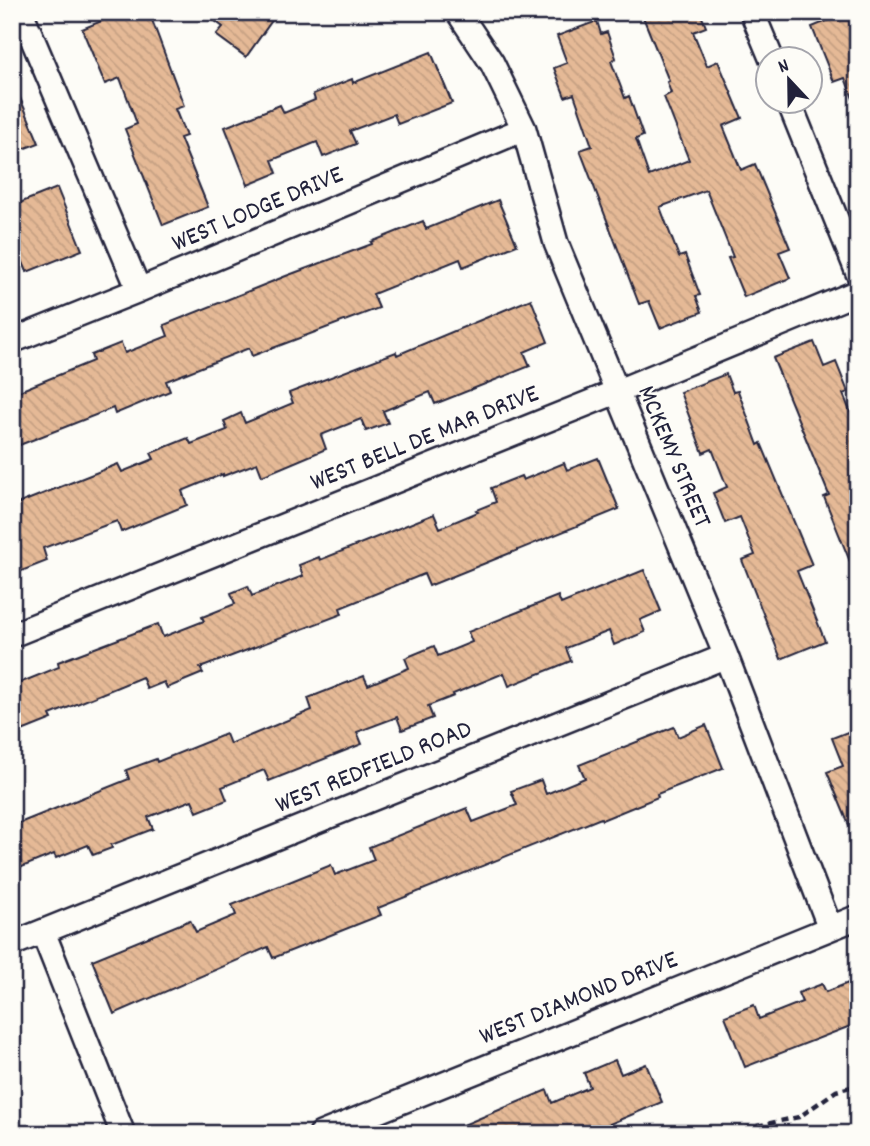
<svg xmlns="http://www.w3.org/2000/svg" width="870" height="1146" font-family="Dekko,sans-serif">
  <defs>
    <pattern id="building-back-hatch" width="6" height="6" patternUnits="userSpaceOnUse" patternTransform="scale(1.75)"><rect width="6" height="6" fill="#e5b996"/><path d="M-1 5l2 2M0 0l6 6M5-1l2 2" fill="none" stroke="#c49f82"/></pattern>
  </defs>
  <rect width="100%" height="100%" fill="#fdfcf7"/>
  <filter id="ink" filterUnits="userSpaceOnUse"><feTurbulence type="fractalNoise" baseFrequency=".0143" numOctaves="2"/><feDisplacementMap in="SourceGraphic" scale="14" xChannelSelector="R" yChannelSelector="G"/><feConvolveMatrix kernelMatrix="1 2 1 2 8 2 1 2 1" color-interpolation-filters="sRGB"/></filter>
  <g filter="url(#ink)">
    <path fill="url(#building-back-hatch)" stroke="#22223b" stroke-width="2" d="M 123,12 L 149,12 L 184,106 L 175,109 L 186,136 L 180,138 L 208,207 L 163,225 L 125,129 L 137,124 L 120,78 L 105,84 L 82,29 Z
      M 203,12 L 278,12 L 246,57 L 216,35 L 223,27 Z
      M 641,12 L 700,12 L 706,27 L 693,32 L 707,66 L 718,61 L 742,118 L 723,126 L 741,170 L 755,164 L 790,248 L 779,252 L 790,278 L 744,297 L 728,258 L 733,257 L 706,190 L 660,207 L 679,257 L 685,255 L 700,295 L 696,296 L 702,312 L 660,328 L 649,301 L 639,304 L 580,150 L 592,146 L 574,94 L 565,97 L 554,68 L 567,63 L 557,36 L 597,21 L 601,34 L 607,32 L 616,58 L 611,61 L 625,98 L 629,96 L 643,136 L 636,139 L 649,176 L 689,160 L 664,97 L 671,93 L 667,82 L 669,81 Z
      M 849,12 L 858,12 L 857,109 L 845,78 L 834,82 L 812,27 Z
      M 431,52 L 452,103 L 398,124 L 394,114 L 350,131 L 356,144 L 323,157 L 317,142 L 272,160 L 277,173 L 248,185 L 225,127 L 280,105 L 284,113 L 315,100 L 313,94 L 352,79 L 353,83 Z
      M 12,79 L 39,143 L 12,153 Z
      M 57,188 L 82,250 L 27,272 L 12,235 L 12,206 Z
      M 498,200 L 517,245 L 463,267 L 460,259 L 373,294 L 379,308 L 252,356 L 249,348 L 166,381 L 170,391 L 115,414 L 113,408 L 12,448 L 12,394 L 93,361 L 91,355 L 121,343 L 125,353 L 168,336 L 164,325 L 286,276 L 372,244 L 371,242 L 423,221 L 426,229 Z
      M 531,299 L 548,342 L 524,352 L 530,366 L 435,404 L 430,392 L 383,411 L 388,423 L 366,431 L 361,419 L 321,435 L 326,449 L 262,476 L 257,463 L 223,476 L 223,474 L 182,491 L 187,505 L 121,532 L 117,521 L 43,548 L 47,561 L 19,572 L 12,555 L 12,506 L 118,464 L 122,472 L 154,459 L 151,453 L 188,438 L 191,444 L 227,430 L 224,421 L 241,413 L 245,423 L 293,403 L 289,393 L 396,352 L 397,355 Z
      M 814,342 L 824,367 L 836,362 L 848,392 L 843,394 L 858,430 L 857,579 L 824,497 L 829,495 L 773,358 Z
      M 726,374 L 733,392 L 738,391 L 758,445 L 761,443 L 812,565 L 797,571 L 825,641 L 781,659 L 742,560 L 755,555 L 740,517 L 725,523 L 713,493 L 727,487 L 712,449 L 703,453 L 680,392 Z
      M 598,458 L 619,509 L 429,586 L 424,574 L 340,608 L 342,614 L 200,668 L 203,673 L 167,688 L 164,682 L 147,689 L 142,677 L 50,715 L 52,719 L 12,735 L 12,686 L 59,667 L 58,662 L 158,624 L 163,637 L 204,621 L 202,617 L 235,604 L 231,593 L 248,586 L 252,596 L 303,576 L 299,565 L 319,557 L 320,560 L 434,514 L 440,528 L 478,512 L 476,510 L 496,502 L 491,488 L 521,476 L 523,480 L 564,463 L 567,470 Z
      M 644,570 L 661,611 L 640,620 L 645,632 L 614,645 L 609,631 L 566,648 L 571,661 L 509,686 L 504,673 L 453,694 L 454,696 L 428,706 L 433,718 L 402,730 L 397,717 L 357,732 L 362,744 L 269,781 L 264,770 L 222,787 L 227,800 L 197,812 L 192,800 L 148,817 L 153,829 L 111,845 L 112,848 L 93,855 L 88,845 L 56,858 L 54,854 L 12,871 L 12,826 L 129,779 L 126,770 L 156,759 L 157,762 L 226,734 L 230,744 L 312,710 L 308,698 L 364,676 L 368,685 L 409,668 L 405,658 L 434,646 L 438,656 L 472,642 L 468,632 L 558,596 L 561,604 Z
      M 706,725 L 723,768 L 657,794 L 658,797 L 602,820 L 601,818 L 378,908 L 381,915 L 273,958 L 268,947 L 114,1014 L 92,960 L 190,920 L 196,932 L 236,915 L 232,905 L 331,865 L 335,875 L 374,860 L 369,847 L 467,808 L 473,822 L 517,805 L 511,791 L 541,780 L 546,794 L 585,778 L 579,765 L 674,727 L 678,737 Z
      M 858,728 L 858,841 L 856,842 L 827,772 L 843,766 L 832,738 Z
      M 858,979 L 858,1023 L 745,1067 L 725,1016 L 754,1005 L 759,1019 L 802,1002 L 798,993 L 822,984 L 826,992 Z
      M 615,1060 L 621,1074 L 646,1064 L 662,1102 L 586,1134 L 442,1134 L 547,1090 L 552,1103 L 590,1087 L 584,1073 Z"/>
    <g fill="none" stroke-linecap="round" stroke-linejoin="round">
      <defs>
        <path id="minor" d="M 21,12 L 139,290
          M 458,12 L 492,63 L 524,129 L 556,243 L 726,656 L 830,928
          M 752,12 L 772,60
          M 789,102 L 858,273
          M 12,341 L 139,290 L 524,129
          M 12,635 L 616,392 L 858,292
          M 43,932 L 123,1134
          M 12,944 L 726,656
          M 321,1134 L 858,917"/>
      </defs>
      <use href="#minor" stroke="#22223b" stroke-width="28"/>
      <path stroke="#22223b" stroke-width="4.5" stroke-dasharray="7 5" stroke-linecap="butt" d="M 735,1134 L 742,1129 L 799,1117 L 836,1091 L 858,1085"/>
      <use href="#minor" stroke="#fdfcf7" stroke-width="23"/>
    </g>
  </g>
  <g text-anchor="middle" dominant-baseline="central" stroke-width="5" stroke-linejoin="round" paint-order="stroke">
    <g font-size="26" fill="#22223b" stroke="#fdfcf7">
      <text transform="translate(258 210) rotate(-23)">WEST LODGE DRIVE</text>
      <text transform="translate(425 439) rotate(-22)">WEST BELL DE MAR DRIVE</text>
      <text transform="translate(673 457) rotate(67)">MCKEMY STREET</text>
      <text transform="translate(374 768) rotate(-22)">WEST REDFIELD ROAD</text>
      <text transform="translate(579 999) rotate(-22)">WEST DIAMOND DRIVE</text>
    </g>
  </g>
  <rect width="870" height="1146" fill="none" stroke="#fdfcf7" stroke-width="42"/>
  <rect x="21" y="21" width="828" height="1104" fill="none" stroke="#22223b" stroke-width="2.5" filter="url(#ink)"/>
  <g transform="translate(789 80) rotate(338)"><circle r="33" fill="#fdfcf7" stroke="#a5a5ac" stroke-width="2"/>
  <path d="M0-5L12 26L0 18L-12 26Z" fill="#22223b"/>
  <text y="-10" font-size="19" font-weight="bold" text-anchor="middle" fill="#22223b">N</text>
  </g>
</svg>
